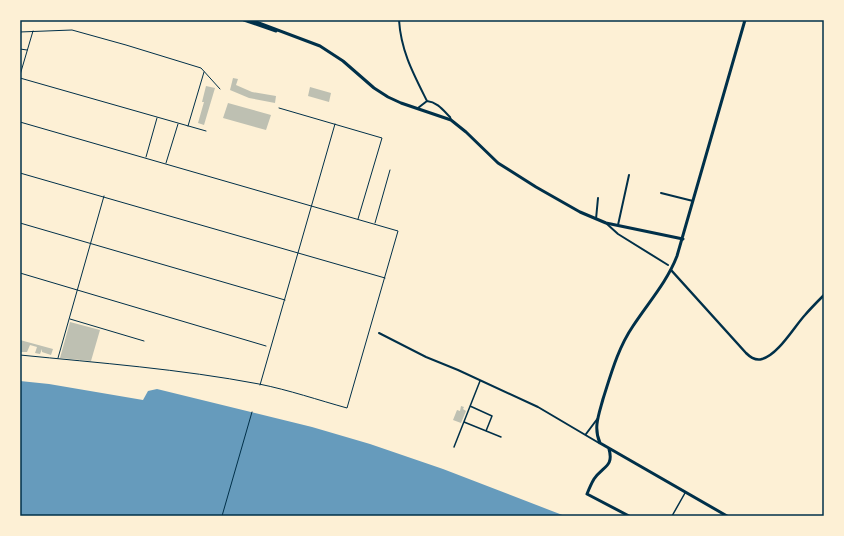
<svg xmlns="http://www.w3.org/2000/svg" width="844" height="536" font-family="'DM Sans',sans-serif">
  <rect width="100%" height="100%" fill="#fdf0d5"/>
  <path fill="#669bbc" d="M 20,381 L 49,384 L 143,400 L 148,391 L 157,389 L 312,427 L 370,444 L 443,469 L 565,516 L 20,516 Z"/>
  <path fill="#bec0b2" d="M 233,78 L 238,79 L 236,85 L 252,92 L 276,96 L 275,103 L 249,98 L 230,90 Z
    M 206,86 L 215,88 L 204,125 L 198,123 L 204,102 L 202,102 Z
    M 310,87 L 331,93 L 329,102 L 308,96 Z
    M 228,103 L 271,115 L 266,130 L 223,118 Z
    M 70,322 L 100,330 L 91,361 L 60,358 Z
    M 20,340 L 53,349 L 51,355 L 42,352 L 42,349 L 40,354 L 35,353 L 37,347 L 30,345 L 27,352 L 22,352 L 20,353 Z
    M 461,406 L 464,407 L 463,409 L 466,411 L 461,423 L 453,420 L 457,410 L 460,411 Z"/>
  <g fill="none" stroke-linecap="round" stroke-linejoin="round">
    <path stroke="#003049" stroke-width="1" d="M 222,516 L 252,412"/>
    <path stroke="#003049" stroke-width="1" d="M 20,32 L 72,30 L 126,45 L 201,68 L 220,89
      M 20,49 L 27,50
      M 20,75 L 33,31
      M 20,78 L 206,131
      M 279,108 L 382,138 L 358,219
      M 20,122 L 398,231 L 347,408 C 318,400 289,390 259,384 C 180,369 100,363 20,355
      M 188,126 L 204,72
      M 146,157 L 157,118
      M 166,163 L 178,124
      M 20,173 L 385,278
      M 20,223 L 285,300
      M 375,223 L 390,170
      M 20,273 L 266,346
      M 70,319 L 144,341
      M 58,358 L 104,196
      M 260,385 L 335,124"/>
    <path stroke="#003049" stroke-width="1.5" d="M 470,406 L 492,416 L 486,431
      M 464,422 L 501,437
      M 454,447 L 480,381
      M 672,516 L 685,493"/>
    <path stroke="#003049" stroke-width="2" d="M 399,20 C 401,51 413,73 427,101 C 437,102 443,110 450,117 L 451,120
      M 418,108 L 427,101
      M 661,193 L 693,201
      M 596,219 L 598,198
      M 607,224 L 618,234 L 668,265
      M 618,225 L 629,175
      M 379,333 L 426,357 L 458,370 L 538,407 L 599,443
      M 586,434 L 598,418"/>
    <path stroke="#003049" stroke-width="2.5" d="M 671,270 L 746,353 C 751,358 756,361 762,359 C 778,355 794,327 805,315 C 811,308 818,301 824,295"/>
    <path stroke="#003049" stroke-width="3" d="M 244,20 L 276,31
      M 251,20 L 320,46 L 343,61 L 374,88 L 388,97 L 401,103 L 451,120 L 466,132 L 498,163 L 536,187 L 580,212 L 606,223 L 683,239
      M 609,449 C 614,467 603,466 594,479 C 591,484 589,489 587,494 L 629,516
      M 727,516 L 600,443 C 593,428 599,414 603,399 C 611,374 618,348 633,326 C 648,303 667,282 677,256 L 745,20"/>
  </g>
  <rect width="844" height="536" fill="none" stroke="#fdf0d5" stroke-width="42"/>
  <rect x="21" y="21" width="802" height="494" fill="none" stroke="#003049" stroke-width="1.5"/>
</svg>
